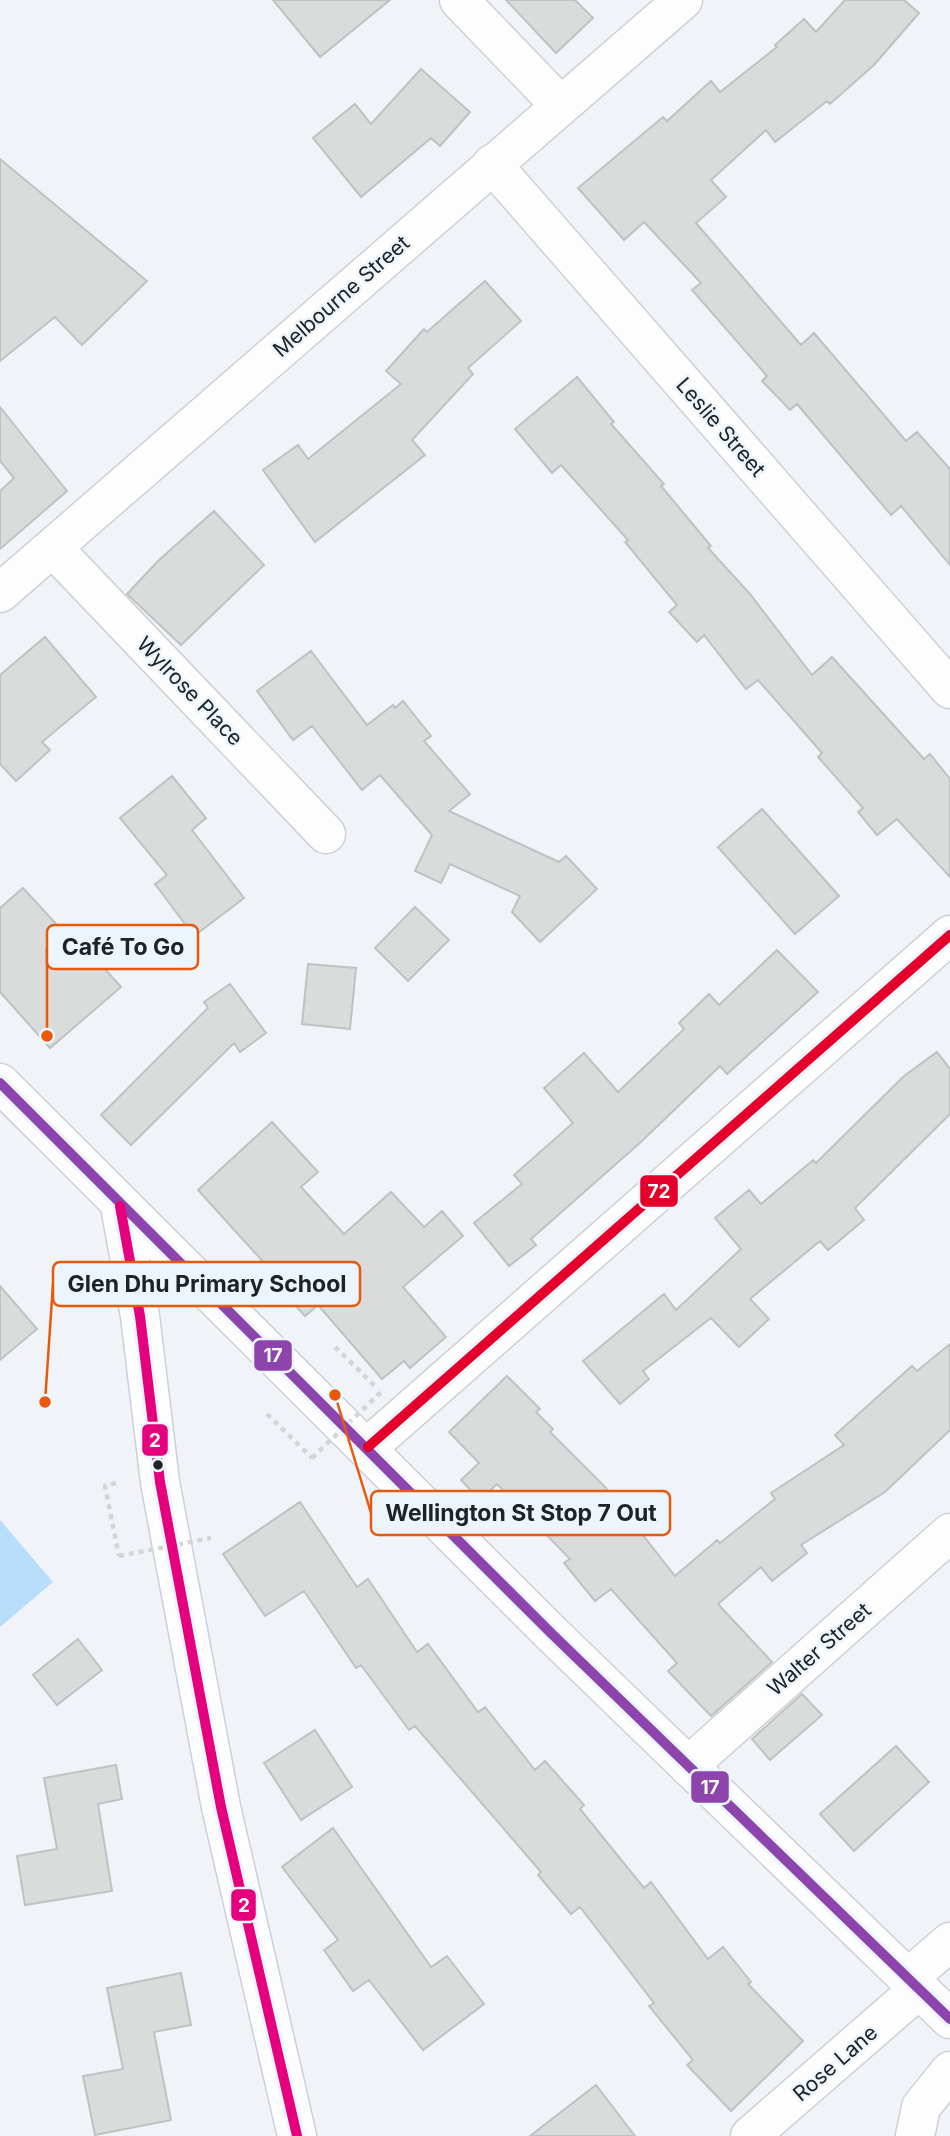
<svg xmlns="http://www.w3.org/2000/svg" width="950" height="2136" font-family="Inter,sans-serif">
  <rect width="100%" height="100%" fill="#f0f4f8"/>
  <path fill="#b8ddfb" d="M 0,1520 L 53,1582 L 0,1627 Z"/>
  <path fill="#dadbdb" stroke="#c0c1c2" stroke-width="2" d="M 273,0 L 390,0 L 320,57 Z
    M 506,0 L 575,0 L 593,18 L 556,53 Z
    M 845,0 L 904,0 L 919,13 L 874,65 L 830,104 L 827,101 L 775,142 L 766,130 L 711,180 L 726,197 L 696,223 L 801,345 L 814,333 L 906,441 L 917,432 L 950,469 L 950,565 L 901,506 L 891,515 L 797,404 L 790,410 L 762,381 L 767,376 L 692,290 L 701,283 L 644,222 L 624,240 L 578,188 L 663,117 L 667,121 L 711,81 L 720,92 L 777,47 L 775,45 L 804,19 L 816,32 Z
    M 421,69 L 470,112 L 440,146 L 431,138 L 361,197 L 313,138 L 355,104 L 371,124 Z
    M 0,159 L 147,281 L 82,345 L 55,317 L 0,361 Z
    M 485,281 L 521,321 L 468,368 L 473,374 L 412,440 L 425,455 L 315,542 L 263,470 L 298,445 L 308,459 L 401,384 L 386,371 L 424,329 L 427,332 Z
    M 577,377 L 614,422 L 611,424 L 664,484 L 661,486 L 711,546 L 708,548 L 750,594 L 812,675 L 832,657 L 924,759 L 930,754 L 950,779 L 950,877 L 897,819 L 877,835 L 858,812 L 863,808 L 818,757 L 822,753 L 758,680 L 746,689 L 704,635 L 697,642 L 669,612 L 677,605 L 625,542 L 628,540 L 561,465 L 552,473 L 515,429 Z
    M 0,407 L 67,491 L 0,549 L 0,491 L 14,478 L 0,461 Z
    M 214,511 L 264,565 L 181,645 L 127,594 L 158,561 Z
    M 45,637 L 96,697 L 42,742 L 50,750 L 16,781 L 0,764 L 0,675 Z
    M 311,651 L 367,725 L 393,705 L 395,708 L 403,701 L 431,736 L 424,741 L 470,794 L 449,811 L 559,862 L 566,856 L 597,889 L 540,942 L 512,912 L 520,896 L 450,864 L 441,883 L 415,871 L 432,835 L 380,775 L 362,790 L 312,726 L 293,740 L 257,691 Z
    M 172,776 L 206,818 L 192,830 L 244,898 L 194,936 L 155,884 L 167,875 L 120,818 Z
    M 762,809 L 839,896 L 795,934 L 718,847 Z
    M 23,888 L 68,937 L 73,933 L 121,987 L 50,1048 L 0,992 L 0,908 Z
    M 415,907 L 449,940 L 408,981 L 375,948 Z
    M 777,950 L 818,992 L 727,1074 L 720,1066 L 642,1141 L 531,1239 L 536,1245 L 509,1266 L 474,1223 L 522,1184 L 514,1175 L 573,1123 L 544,1088 L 584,1053 L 618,1092 L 684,1029 L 679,1023 L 709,994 L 719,1005 Z
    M 308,964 L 356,968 L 350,1029 L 302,1024 Z
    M 230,984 L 266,1033 L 240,1052 L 234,1043 L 131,1145 L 101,1115 L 208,1008 L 204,1002 Z
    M 937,1052 L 950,1069 L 950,1114 L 855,1208 L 864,1220 L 828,1250 L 820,1241 L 750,1299 L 769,1319 L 739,1347 L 711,1318 L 643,1371 L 649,1379 L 620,1404 L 583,1361 L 664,1294 L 676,1310 L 741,1249 L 715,1218 L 749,1190 L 761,1204 L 813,1160 L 816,1163 L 904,1076 Z
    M 272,1122 L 318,1172 L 301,1187 L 344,1234 L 391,1192 L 424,1227 L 442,1211 L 463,1236 L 403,1287 L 446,1337 L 410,1368 L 404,1361 L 382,1379 L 318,1305 L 305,1316 L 262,1269 L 266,1265 L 198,1190 Z
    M 0,1286 L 37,1329 L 0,1360 Z
    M 950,1344 L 950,1430 L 885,1492 L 801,1545 L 807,1553 L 772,1581 L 761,1567 L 718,1604 L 772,1662 L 711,1716 L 668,1671 L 677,1663 L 611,1589 L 595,1601 L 564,1563 L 570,1559 L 497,1484 L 480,1500 L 461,1480 L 479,1463 L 449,1432 L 507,1376 L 540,1409 L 536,1412 L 553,1429 L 550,1432 L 605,1487 L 675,1576 L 717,1540 L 720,1543 L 775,1499 L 771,1493 L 844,1445 L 835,1435 L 912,1366 L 917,1371 Z
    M 300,1502 L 357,1587 L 368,1579 L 417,1652 L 428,1644 L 478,1712 L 485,1707 L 535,1770 L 545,1761 L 584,1805 L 580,1809 L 644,1888 L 651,1882 L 708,1959 L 723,1947 L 751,1982 L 748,1984 L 803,2041 L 731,2111 L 687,2065 L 693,2060 L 649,2006 L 654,2003 L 580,1907 L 571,1914 L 538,1875 L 541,1872 L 415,1726 L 409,1730 L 361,1665 L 356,1668 L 304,1591 L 265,1616 L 223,1554 Z
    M 78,1639 L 102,1670 L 57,1705 L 33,1675 Z
    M 802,1694 L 822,1715 L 770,1760 L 752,1739 Z
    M 315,1730 L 352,1787 L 301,1820 L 264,1763 Z
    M 896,1746 L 929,1782 L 854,1851 L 820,1814 Z
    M 116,1765 L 122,1799 L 98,1804 L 112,1891 L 25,1905 L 17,1856 L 57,1849 L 44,1778 Z
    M 333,1828 L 431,1967 L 447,1956 L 484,2004 L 423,2050 L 369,1980 L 353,1991 L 324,1950 L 338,1940 L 282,1867 Z
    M 181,1973 L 191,2025 L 154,2032 L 171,2120 L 95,2135 L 83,2076 L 123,2069 L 107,1988 Z
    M 596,2085 L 635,2136 L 530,2136 Z"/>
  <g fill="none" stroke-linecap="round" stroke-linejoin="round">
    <defs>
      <path id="minor" d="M 459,0 L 560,105
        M 492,164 L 950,689
        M 53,548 L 326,834
        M 0,593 L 683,0
        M 368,1447 L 950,935
        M 688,1766 L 950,1533
        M 907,1979 L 950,1942
        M 750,2136 L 918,1990
        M 915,2136 L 921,2107 L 950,2071"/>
      <path id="major" d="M 0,1083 L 552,1634 L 950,2019
        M 120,1206 L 140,1316 L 160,1482 L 221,1807 L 297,2136"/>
    </defs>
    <use href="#minor" stroke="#cdd0d4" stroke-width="41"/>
    <use href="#major" stroke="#cdd0d4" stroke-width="41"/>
    <path stroke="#d3d4d5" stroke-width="4.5" stroke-dasharray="5 5" stroke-linecap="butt" d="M 335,1347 L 378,1389
      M 267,1414 L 312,1458
      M 116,1483 L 105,1486 L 119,1556"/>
    <use href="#minor" stroke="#fdfdfe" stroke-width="38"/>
    <use href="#major" stroke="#fdfdfe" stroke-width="38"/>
    <path stroke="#d3d4d5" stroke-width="4.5" stroke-dasharray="5 5" stroke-linecap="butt" d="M 312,1458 L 381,1392
      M 119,1556 L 211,1538"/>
    <defs>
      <path id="bus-1" d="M 0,1083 L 552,1634 L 950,2019"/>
      <path id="bus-2" d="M 368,1447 L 950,935"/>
      <path id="bus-3" d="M 120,1206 L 140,1316 L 160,1482 L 221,1807 L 297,2136"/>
    </defs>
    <use href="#bus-1" stroke="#ecf5fc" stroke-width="16"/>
    <use href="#bus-2" stroke="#ecf5fc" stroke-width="16"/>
    <use href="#bus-3" stroke="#ecf5fc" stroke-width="16"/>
    <use href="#bus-1" stroke="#8e44ad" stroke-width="10"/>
    <use href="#bus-2" stroke="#e4002b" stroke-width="10"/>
    <use href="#bus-3" stroke="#e5007d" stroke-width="10"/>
  </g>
  <circle fill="#202326" stroke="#ecf5fc" stroke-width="2.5" cx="158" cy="1465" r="6"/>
  <g text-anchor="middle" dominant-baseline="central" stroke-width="5" stroke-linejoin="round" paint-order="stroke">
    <g font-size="21" fill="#202326" stroke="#ecf5fc">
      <text transform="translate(341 296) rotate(-41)">Melbourne Street</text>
      <text transform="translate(721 427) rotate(49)">Leslie Street</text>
      <text transform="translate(190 691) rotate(46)">Wylrose Place</text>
      <text transform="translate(819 1649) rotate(-41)">Walter Street</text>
      <text transform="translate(835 2063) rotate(-41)">Rose Lane</text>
    </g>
  </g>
  <path fill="none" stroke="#e8590c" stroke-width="2.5" d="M47 1036L47 947M45 1402L53 1284M335 1395L371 1513"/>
  <g fill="#e8590c" stroke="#ecf5fc" stroke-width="2.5">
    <circle cx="47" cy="1036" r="7"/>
    <circle cx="45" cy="1402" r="7"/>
    <circle cx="335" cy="1395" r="7"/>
  </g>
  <g fill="#ecf5fc" stroke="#e8590c" stroke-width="2.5">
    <rect x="47" y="925" width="151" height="44" rx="7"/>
    <rect x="53" y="1262" width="307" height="44" rx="7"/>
    <rect x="371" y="1491" width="299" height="44" rx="7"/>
  </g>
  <g font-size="23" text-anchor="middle" font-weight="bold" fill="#202326">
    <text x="123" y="955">Café To Go</text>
    <text x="207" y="1292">Glen Dhu Primary School</text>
    <text x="521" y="1521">Wellington St Stop 7 Out</text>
  </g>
  <g stroke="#ecf5fc" stroke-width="2.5">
    <rect x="639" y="1174" width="40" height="34" rx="7" fill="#e4002b"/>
    <rect x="253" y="1339" width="40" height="33" rx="7" fill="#8e44ad"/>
    <rect x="141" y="1423" width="28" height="34" rx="7" fill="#e5007d"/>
    <rect x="690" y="1770" width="40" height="34" rx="7" fill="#8e44ad"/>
    <rect x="230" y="1888" width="27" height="34" rx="7" fill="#e5007d"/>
  </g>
  <g font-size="19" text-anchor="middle" font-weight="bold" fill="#fff">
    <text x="659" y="1198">72</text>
    <text x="273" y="1362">17</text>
    <text x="155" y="1447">2</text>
    <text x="710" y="1794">17</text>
    <text x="244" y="1912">2</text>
  </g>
</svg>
